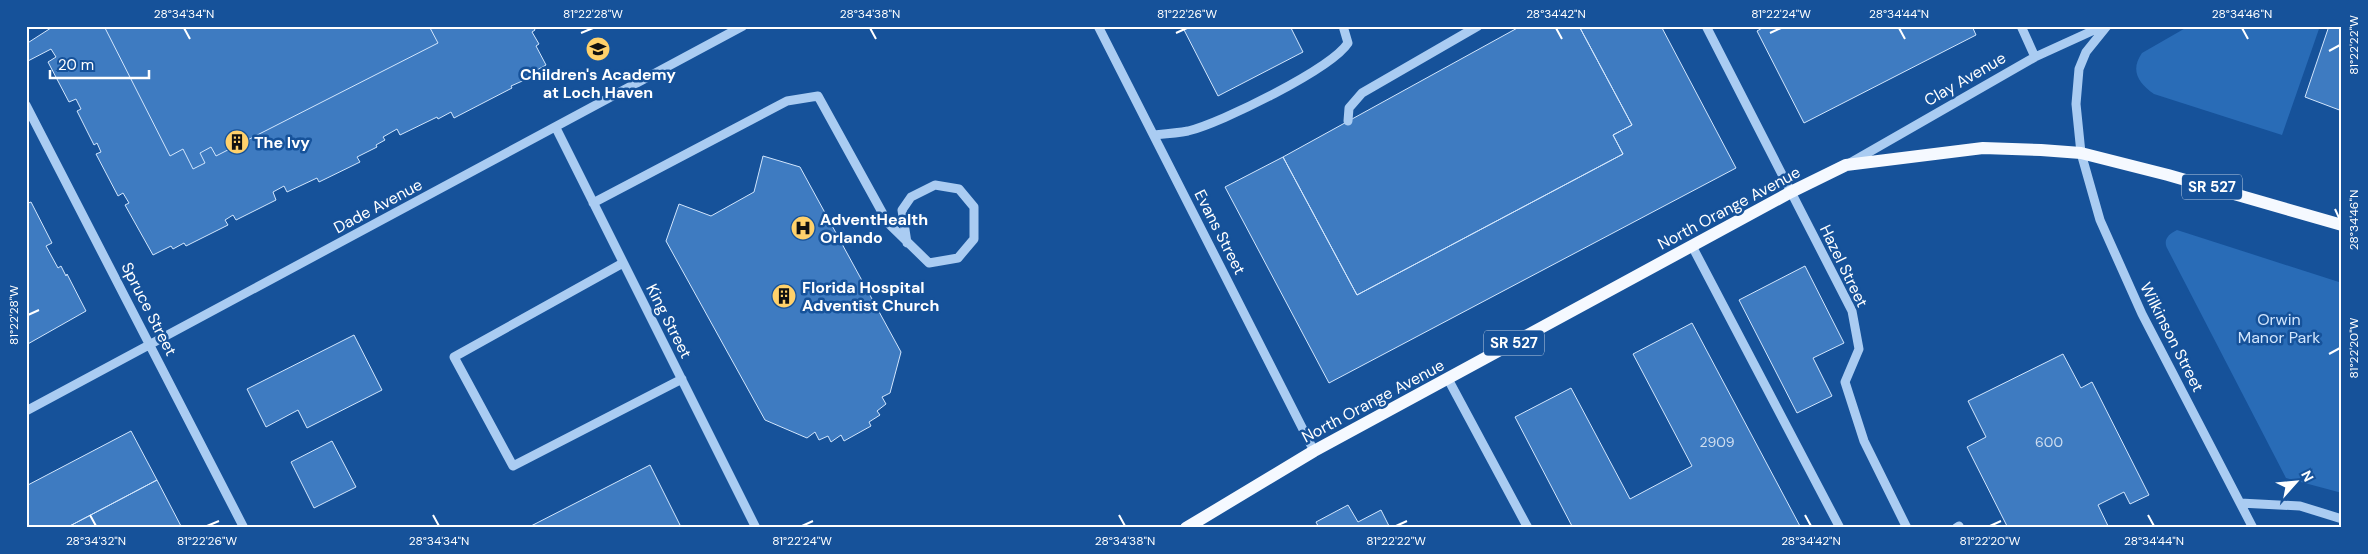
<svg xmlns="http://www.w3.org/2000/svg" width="2368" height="554" font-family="'DM Sans',sans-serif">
  <rect width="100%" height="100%" fill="#16529a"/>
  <path fill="#296cb7" d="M 2189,26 L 2320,26 L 2282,135 L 2154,94 C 2138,83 2130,70 2142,53 Z
    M 2177,230 L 2342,283 L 2342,493 L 2286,478 L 2167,248 C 2163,239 2169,234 2177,230 Z"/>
  <path fill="#3e7bc1" stroke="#d2e6fd" d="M 54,26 L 533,26 L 535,30 L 532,32 L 539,44 L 536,46 L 546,65 L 528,75 L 529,78 L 511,86 L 512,88 L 454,118 L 451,112 L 438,119 L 437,117 L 400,135 L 397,129 L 383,137 L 385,140 L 376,145 L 377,147 L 357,157 L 360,162 L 319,182 L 317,178 L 287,192 L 284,186 L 273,192 L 276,200 L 236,220 L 233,215 L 225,220 L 228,225 L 186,246 L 184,243 L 173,249 L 171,246 L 153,255 L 125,205 L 129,203 L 123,193 L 118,196 L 96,154 L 101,152 L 97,143 L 94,145 L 77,111 L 81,109 L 76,99 L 69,102 L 48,62 L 56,57 L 51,49 L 26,62 L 26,44 Z
    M 104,26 L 429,26 L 438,43 L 216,156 L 211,147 L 200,153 L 205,163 L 193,169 L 183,149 L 170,156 Z
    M 1182,26 L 1290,26 L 1303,52 L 1218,96 Z
    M 1521,26 L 1579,26 L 1632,125 L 1613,135 L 1623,154 L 1357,295 L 1283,157 Z
    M 1579,26 L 1661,26 L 1736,168 L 1329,383 L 1225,187 L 1283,157 L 1357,295 L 1623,154 L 1613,135 L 1632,125 Z
    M 1766,26 L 1972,26 L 1976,35 L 1804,123 L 1757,31 Z
    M 2329,26 L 2342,26 L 2342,111 L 2305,97 Z
    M 763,156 L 800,167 L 901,352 L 890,393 L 882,397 L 886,404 L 877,411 L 880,415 L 869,422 L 871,426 L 844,441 L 841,435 L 831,442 L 828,436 L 819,440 L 815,432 L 807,438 L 765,420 L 666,241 L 679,204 L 711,216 L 754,192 Z
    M 31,202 L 52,243 L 46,246 L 58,268 L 61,266 L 66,276 L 67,274 L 86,311 L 26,345 L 26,204 Z
    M 1805,266 L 1844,343 L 1813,358 L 1832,396 L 1797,413 L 1739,300 Z
    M 1692,323 L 1801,528 L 1573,528 L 1515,417 L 1571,388 L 1630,499 L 1692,466 L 1633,354 Z
    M 354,335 L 382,390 L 307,428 L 298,410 L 266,427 L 247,389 Z
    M 2063,354 L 2081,388 L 2092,382 L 2149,495 L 2130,504 L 2124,492 L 2098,505 L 2109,528 L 2008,528 L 1967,447 L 1986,437 L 1968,401 Z
    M 131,431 L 157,480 L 66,528 L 26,528 L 26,486 Z
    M 332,441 L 356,487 L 314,508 L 291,462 Z
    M 650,465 L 680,525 L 674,528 L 532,528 L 531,526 Z
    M 157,480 L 182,528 L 66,528 Z
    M 1348,505 L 1358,522 L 1381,510 L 1390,528 L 1319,528 L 1316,522 Z"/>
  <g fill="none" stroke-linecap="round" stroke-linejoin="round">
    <path stroke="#aaccf2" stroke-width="9" d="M 1098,26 L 1314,451
      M 1706,26 L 1852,311 L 1859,349 L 1845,382 L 1864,441 L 1907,528
      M 2021,26 L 2035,57
      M 2107,26 L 2086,52 L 2079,69 L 2076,104 L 2081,153 L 2100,220 L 2142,314 L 2253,528
      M 26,105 L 244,528
      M 1348,121 L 1349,108 L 1362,93 L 1478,26
      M 556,128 L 756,528
      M 1154,135 C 1165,134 1177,133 1188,131 C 1221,123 1331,69 1348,43 L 1343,26
      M 1850,163 L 2035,57 L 2103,26
      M 593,203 L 787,101 L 818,96 L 888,223 L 929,263 L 958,258 L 974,239 L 974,207 L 959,189 L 935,185 L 911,197 L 902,210 L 907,243
      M 1692,246 L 1840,528
      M 623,263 L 454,357 L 513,466 L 682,379
      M 1448,379 L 1528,528
      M 26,411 L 743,26
      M 2240,503 L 2300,506 L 2342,519
      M 1956,528 L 1959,526 L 1960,528"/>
    <path stroke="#f5f9ff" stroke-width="12" d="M 1186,528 L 1314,451 L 1791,192 L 1846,165 L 1983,148 L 2041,150 L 2081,153 L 2168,175 L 2342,225"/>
  </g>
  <path fill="none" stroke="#fff" stroke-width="2" d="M 184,28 L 190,39M 870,28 L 876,39M 1556,28 L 1562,39M 1899,28 L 1905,39M 2242,28 L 2248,39M 581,33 L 593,28M 1176,33 L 1187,28M 1770,33 L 1781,28M 2329,51 L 2340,45M 2335,209 L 2340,220M 28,315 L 39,310M 2329,354 L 2340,348M 90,515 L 96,526M 433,515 L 439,526M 1119,515 L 1125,526M 1805,515 L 1811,526M 2148,515 L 2154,526M 207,526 L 219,521M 802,526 L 813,521M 1396,526 L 1407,521M 1990,526 L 2001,521"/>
  <defs>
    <symbol id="school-disc" viewBox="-11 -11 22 22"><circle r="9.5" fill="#ffd16b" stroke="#16529a"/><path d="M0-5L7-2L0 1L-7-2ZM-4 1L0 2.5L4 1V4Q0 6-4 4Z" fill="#111"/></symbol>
    <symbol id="building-disc" viewBox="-11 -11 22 22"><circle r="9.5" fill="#ffd16b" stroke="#16529a"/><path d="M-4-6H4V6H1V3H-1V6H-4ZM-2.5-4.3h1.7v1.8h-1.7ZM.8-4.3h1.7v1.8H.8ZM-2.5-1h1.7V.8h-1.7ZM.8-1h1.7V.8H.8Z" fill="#111"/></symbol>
    <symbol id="hospital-disc" viewBox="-11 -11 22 22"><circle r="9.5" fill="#ffd16b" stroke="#16529a"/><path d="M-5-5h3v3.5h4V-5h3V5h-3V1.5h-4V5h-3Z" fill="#111"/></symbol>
  </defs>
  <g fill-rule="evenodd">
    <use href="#school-disc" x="584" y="35" width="28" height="28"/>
    <use href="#building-disc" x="223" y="128" width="28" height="28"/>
    <use href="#hospital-disc" x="789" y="214" width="28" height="28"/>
    <use href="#building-disc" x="770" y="282" width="28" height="28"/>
  </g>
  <g text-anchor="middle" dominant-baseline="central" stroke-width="5" stroke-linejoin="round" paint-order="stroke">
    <g font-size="14" fill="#cfdef0">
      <text x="1717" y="442">2909</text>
      <text x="2049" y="442">600</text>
    </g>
    <g fill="#16529a" stroke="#b9cbe1" stroke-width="1">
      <rect x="2182" y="174.5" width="60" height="25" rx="4"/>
      <rect x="1484" y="330.5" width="60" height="25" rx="4"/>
    </g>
    <g font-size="15" font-weight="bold" fill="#fff">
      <text x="2212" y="187">SR 527</text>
      <text x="1514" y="343">SR 527</text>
    </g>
    <g font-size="16" font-weight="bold" fill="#fff" stroke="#16529a" text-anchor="start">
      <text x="598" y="74" text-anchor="middle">Children's Academy<tspan x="598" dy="18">at Loch Haven</tspan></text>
      <text x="254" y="142">The Ivy</text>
      <text x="820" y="219">AdventHealth<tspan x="820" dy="18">Orlando</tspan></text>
      <text x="802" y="287">Florida Hospital<tspan x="802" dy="18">Adventist Church</tspan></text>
    </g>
    <g font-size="16" fill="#fff" stroke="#16529a">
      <text transform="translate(1965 79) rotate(-30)">Clay Avenue</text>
      <text transform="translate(378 206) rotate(-28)">Dade Avenue</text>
      <text transform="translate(1729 208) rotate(-28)">North Orange Avenue</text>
      <text transform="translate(1220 232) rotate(63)">Evans Street</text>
      <text transform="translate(1844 266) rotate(64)">Hazel Street</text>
      <text transform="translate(149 309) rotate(63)">Spruce Street</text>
      <text transform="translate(669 321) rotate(63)">King Street</text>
      <text transform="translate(2172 337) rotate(63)">Wilkinson Street</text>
      <text transform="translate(1373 401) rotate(-28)">North Orange Avenue</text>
    </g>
    <g font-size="16" fill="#d2e6fd" stroke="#16529a">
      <text x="2279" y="319">Orwin<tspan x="2279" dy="18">Manor Park</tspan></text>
    </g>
  </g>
  <rect width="2368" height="554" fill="none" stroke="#16529a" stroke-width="55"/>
  <g transform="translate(2296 482) rotate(63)" stroke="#16529a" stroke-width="4" paint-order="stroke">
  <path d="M0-4L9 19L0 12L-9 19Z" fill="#ffffff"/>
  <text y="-8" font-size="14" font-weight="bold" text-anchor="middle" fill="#ffffff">N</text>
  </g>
  <path d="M50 70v8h99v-8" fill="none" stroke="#ffffff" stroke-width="2.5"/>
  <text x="58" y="70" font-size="15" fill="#ffffff" stroke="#16529a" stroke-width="4" paint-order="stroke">20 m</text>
  <rect x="28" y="28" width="2312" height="498" fill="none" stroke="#fff" stroke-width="2"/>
  <g font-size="12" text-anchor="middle" fill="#fff">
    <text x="184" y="18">28°34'34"N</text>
    <text x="593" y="18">81°22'28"W</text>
    <text x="870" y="18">28°34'38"N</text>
    <text x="1187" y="18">81°22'26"W</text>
    <text x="1556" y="18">28°34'42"N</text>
    <text x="1781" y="18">81°22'24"W</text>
    <text x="1899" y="18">28°34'44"N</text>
    <text x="2242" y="18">28°34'46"N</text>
    <text transform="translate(2354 45) rotate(-90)" y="4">81°22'22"W</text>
    <text transform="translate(2354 220) rotate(-90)" y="4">28°34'46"N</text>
    <text transform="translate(14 315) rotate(-90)" y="4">81°22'28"W</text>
    <text transform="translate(2354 348) rotate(-90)" y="4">81°22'20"W</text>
    <text x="96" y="545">28°34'32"N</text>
    <text x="207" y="545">81°22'26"W</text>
    <text x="439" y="545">28°34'34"N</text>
    <text x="802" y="545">81°22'24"W</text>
    <text x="1125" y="545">28°34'38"N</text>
    <text x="1396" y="545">81°22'22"W</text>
    <text x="1811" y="545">28°34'42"N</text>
    <text x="1990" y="545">81°22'20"W</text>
    <text x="2154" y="545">28°34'44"N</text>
  </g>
</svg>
